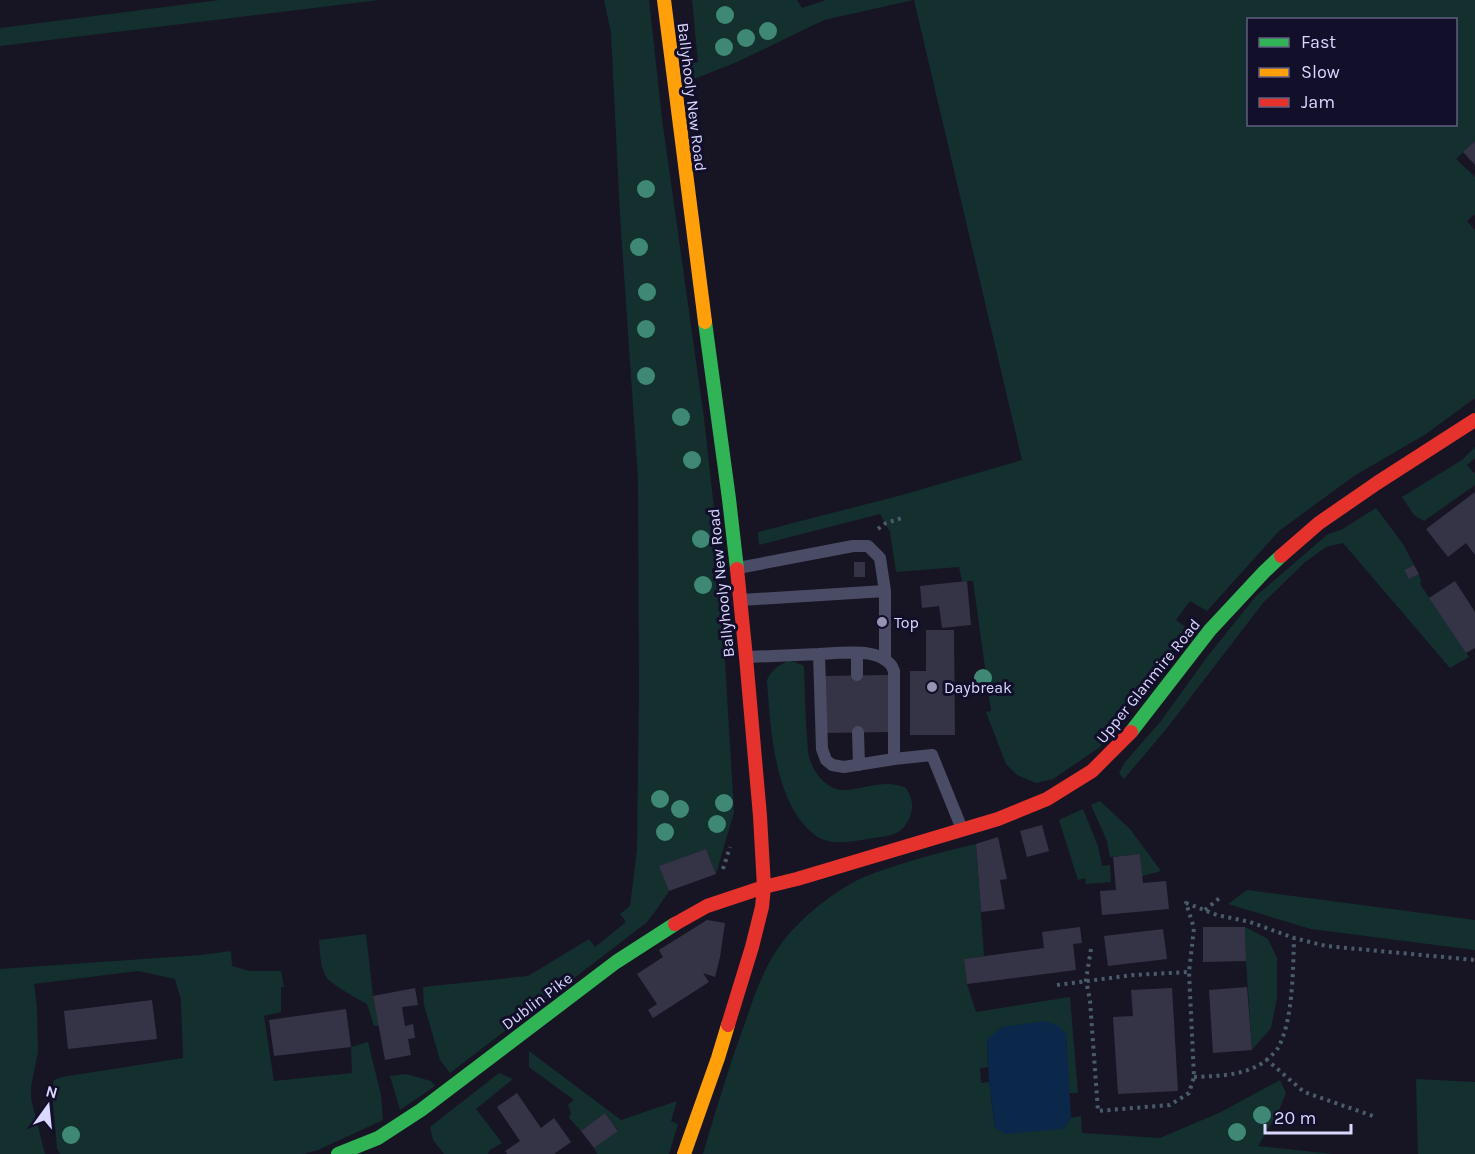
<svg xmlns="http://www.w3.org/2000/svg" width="1475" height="1154" font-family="Karla,sans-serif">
  <rect width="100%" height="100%" fill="#171524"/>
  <path fill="#13302e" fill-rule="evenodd" d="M 220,0 L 379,0 L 0,46 L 0,28 Z
    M 604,0 L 649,0 L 662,119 L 704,418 L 718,545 L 734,812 L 716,874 L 706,849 L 660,866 L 669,891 L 657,909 L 646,923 L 450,1073 L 440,1060 L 424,1005 L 423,987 L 528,976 L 589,939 L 595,947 L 626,922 L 620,914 L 630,906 L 637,850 L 639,689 L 638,479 L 620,215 L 611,33 Z
    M 692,0 L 797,0 L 802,8 L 826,0 L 913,0 L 824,20 L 737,62 L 689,81 L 687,64 L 698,62 Z
    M 914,0 L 1475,0 L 1475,141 L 1456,159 L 1475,177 L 1475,214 L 1467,221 L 1475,230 L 1475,398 L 1426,434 L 1354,476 L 1279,531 L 1207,611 L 1190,601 L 1176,620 L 1187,628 L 1162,664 L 1100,747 L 1053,779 L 1036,783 L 1017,775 L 1006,764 L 986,712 L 991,711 L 973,581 L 962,581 L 959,567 L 896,572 L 890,532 L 880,514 L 759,545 L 758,532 L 902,495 L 1022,460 ZM 1248,20 L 1456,20 L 1456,124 L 1248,124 Z
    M 1475,447 L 1475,458 L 1467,465 L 1475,474 L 1475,485 L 1424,521 L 1414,515 L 1402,497 L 1462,460 Z
    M 1376,508 L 1403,544 L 1414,565 L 1404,570 L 1409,579 L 1419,574 L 1421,581 L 1420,584 L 1469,657 L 1450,668 L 1343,543 L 1326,547 L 1304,563 L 1263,603 L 1167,728 L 1124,779 L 1119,773 L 1125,762 L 1161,721 L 1207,657 L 1256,596 L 1328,534 L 1341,530 Z
    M 788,661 L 795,662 L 804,666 C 805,690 805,713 807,737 C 808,744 807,753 810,760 C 815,775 829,792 847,790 C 867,788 886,779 906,788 C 909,793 912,799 912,805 C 913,814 906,828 898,832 C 889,837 877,837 867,839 C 843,843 825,847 807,828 C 774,795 770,725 767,680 C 771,670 778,666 788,661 Z
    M 1100,801 L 1130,829 L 1161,871 L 1142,876 L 1140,854 L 1110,857 L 1107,841 L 1091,805 Z
    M 1083,809 L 1098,846 L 1102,866 L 1110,865 L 1111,882 L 1086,884 L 1085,878 L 1078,880 L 1059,820 Z
    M 976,844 L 984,956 L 964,959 L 967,984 L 976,1012 L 1070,997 L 1078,1093 L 1069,1093 L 1066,1034 L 987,1040 L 988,1067 L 980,1068 L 981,1083 L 989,1082 L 995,1128 L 1063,1129 L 1071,1118 L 1081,1116 L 1082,1133 L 1160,1138 L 1221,1112 L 1280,1080 L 1286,1093 L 1279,1110 L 1258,1146 L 1332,1154 L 703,1154 C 716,1110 729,1066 745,1023 C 754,996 764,967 781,944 C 799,919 834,891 862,878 C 898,863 938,853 976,844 Z
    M 1247,890 L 1475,920 L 1475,950 L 1311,929 L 1228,904 Z
    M 1245,927 L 1268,939 L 1277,958 L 1277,998 L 1271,1028 L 1252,1050 L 1246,961 Z
    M 366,934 L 373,996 L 379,1026 L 374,1026 L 367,1004 C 358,999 332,985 327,978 C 320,969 320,951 319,940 Z
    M 231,951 L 232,966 L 249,971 L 281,971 L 284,987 L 281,987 L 281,1012 L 264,1016 L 274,1081 L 352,1073 L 351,1047 L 368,1042 L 381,1095 L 383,1120 L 318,1150 L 303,1154 L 60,1154 L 57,1148 L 52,1091 L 54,1080 L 62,1077 L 183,1058 L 181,1000 L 175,979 L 138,971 L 34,984 L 37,1007 L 38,1052 L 31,1087 L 31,1099 L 45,1154 L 0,1154 L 0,969 L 201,955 Z
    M 529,1051 L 621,1120 L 677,1101 L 671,1121 L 678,1124 L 669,1154 L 597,1154 L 594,1148 L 618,1130 L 605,1113 L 581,1131 L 569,1118 L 571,1113 L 568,1105 L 574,1100 L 529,1067 Z
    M 499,1073 L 513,1079 L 476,1109 L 502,1143 L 490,1150 L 488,1154 L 444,1154 L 433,1140 L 430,1127 Z
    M 406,1074 L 431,1081 L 435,1086 L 400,1110 L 390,1076 Z
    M 1416,1079 L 1475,1082 L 1475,1154 L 1418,1154 Z"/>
  <path fill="#0b274a" d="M 1045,1021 L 1059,1026 L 1066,1034 L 1071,1118 L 1063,1129 L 1005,1134 L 995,1127 L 989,1082 L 987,1040 L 1002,1027 Z"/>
  <path fill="#353346" d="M 1475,141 L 1475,165 L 1463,152 Z
    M 1475,492 L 1475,555 L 1466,543 L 1448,557 L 1426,529 Z
    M 854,562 L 865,562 L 865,577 L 854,577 Z
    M 1414,565 L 1419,574 L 1409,579 L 1404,570 Z
    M 967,581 L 971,625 L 942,628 L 939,606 L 922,608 L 920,586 Z
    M 1455,581 L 1475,612 L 1475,648 L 1466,653 L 1429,598 Z
    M 926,630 L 954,630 L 955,735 L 910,735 L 910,671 L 926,671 Z
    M 888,675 L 889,732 L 823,733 L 822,676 Z
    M 1042,825 L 1049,851 L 1027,857 L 1020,831 Z
    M 998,837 L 1007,879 L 1000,880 L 1005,909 L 981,912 L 976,844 Z
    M 706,849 L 716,874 L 669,891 L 659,866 Z
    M 1140,854 L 1143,883 L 1166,881 L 1169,909 L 1102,915 L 1100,891 L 1116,890 L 1113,857 Z
    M 707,920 L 725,923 L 720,957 L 715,977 L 703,973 L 709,982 L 653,1018 L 648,1010 L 657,1004 L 637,974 L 663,957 L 659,950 Z
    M 1080,927 L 1082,943 L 1073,944 L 1076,970 L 967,984 L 964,959 L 1044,948 L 1042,932 Z
    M 1203,927 L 1245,927 L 1246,961 L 1203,962 Z
    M 1163,929 L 1167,959 L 1108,966 L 1104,936 Z
    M 1247,987 L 1252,1050 L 1213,1053 L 1209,990 Z
    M 415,988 L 418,1005 L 402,1007 L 405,1026 L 413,1024 L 415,1038 L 408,1039 L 411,1055 L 385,1060 L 373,996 Z
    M 1172,988 L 1178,1091 L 1118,1094 L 1113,1017 L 1133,1016 L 1131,990 Z
    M 152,1000 L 157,1039 L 68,1049 L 64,1011 Z
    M 346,1009 L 351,1047 L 274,1056 L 269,1020 Z
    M 517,1093 L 541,1128 L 554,1118 L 571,1142 L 554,1154 L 507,1154 L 505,1151 L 520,1141 L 497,1107 Z
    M 605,1113 L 618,1131 L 594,1148 L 581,1131 Z"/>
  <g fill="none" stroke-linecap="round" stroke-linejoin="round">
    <path stroke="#4a5c6b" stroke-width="4" stroke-dasharray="3 4.5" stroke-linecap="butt" d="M 878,529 L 886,523 L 905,517
      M 723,869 L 730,847
      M 1205,910 L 1222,896
      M 1091,949 L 1086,980 L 1090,1001 L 1098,1111 L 1170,1105 L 1189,1093 L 1194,1077 L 1189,972 L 1194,928 L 1186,903 L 1217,915 L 1250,922 L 1294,938 L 1326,946 L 1475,960
      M 1057,985 L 1133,975 L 1189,972
      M 1266,1059 L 1304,1092 L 1373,1116
      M 1194,1077 C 1215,1076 1238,1076 1257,1066 C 1264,1063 1274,1054 1278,1048 C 1293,1021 1293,970 1294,939"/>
    <path stroke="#4a4b65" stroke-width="12" d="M 738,568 L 853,546 L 868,546 L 880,558 L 885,591 L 885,660
      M 741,600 L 885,591
      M 857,653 L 857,675
      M 819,654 C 839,653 875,648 889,663 C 892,665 893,669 894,671 L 894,759
      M 748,657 L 819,654 L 822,749 L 826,760 L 832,765 L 844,767 L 894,759 L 932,755 L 962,829
      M 858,732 L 859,765"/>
    <path stroke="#30b455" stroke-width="14" d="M 705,322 L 729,499 L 737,569
      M 1131,732 L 1210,630 L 1264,572 L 1281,556
      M 338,1154 L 378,1138 L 421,1110 L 616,962 L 675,924"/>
    <path stroke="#ff9f0a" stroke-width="14" d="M 664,0 L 705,322
      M 684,1154 L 718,1058 L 728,1025"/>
    <path stroke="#e5322d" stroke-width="14" d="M 1281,556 L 1319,523 L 1377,483 L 1475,420
      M 675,924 L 707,906 L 764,887 L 797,879 L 998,819 L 1047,799 L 1092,771 L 1131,732
      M 728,1025 L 752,947 L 762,907 L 764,887 L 760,816 L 746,657 L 737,569"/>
  </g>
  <g fill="#3e8875">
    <circle cx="725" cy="15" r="9"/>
    <circle cx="768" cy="31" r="9"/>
    <circle cx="746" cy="38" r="9"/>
    <circle cx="724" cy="47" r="9"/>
    <circle cx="646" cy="189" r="9"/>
    <circle cx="639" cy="247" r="9"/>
    <circle cx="647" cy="292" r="9"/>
    <circle cx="646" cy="329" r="9"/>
    <circle cx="646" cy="376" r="9"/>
    <circle cx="681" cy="417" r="9"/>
    <circle cx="692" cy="460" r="9"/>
    <circle cx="701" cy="539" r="9"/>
    <circle cx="703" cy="585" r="9"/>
    <circle cx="983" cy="678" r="9"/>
    <circle cx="660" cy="799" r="9"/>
    <circle cx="724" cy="803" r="9"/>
    <circle cx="680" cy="809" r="9"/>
    <circle cx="717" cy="824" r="9"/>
    <circle cx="665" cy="832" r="9"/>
    <circle cx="1262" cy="1115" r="9"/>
    <circle cx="1237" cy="1132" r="9"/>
    <circle cx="71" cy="1135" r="9"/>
  </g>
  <g fill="#9694b2" stroke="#120f2a" stroke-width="2">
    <circle cx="882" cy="622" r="6"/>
    <circle cx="932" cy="687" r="6"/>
  </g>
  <g text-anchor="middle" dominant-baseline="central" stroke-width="6" stroke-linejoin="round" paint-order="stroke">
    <g font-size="16" fill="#dad8ff" stroke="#120f2a">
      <text transform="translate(692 97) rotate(83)">Ballyhooly New Road</text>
      <text transform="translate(721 583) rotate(-96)">Ballyhooly New Road</text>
      <text transform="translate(1148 681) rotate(-51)">Upper Glanmire Road</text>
      <text transform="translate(537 1001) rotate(-37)">Dublin Pike</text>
    </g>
    <g font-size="16" fill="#dad8ff" stroke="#120f2a" text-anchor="start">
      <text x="894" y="622">Top</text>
      <text x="944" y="687">Daybreak</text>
    </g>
  </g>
  <rect x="1247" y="18" width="210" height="108" fill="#120f2a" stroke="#625f7f" stroke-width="1.5"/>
  <rect x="1259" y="38" width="30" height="9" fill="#30b455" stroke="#625f7f" stroke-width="1.5"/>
  <text x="1301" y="48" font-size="18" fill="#dad8ff">Fast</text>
  <rect x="1259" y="68" width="30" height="9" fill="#ff9f0a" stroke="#625f7f" stroke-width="1.5"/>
  <text x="1301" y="78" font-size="18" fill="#dad8ff">Slow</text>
  <rect x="1259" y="98" width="30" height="9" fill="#e5322d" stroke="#625f7f" stroke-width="1.5"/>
  <text x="1301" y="108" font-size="18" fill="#dad8ff">Jam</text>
  <g transform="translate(48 1106) rotate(15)" stroke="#120f2a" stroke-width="4.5" paint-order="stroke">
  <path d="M0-4.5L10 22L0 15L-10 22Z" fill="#dad8ff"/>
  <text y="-9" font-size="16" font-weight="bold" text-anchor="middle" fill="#dad8ff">N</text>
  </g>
  <path d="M1265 1124v9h86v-9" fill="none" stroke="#dad8ff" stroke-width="3"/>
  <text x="1274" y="1124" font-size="18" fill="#dad8ff" stroke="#120f2a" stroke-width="4.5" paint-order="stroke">20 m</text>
</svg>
